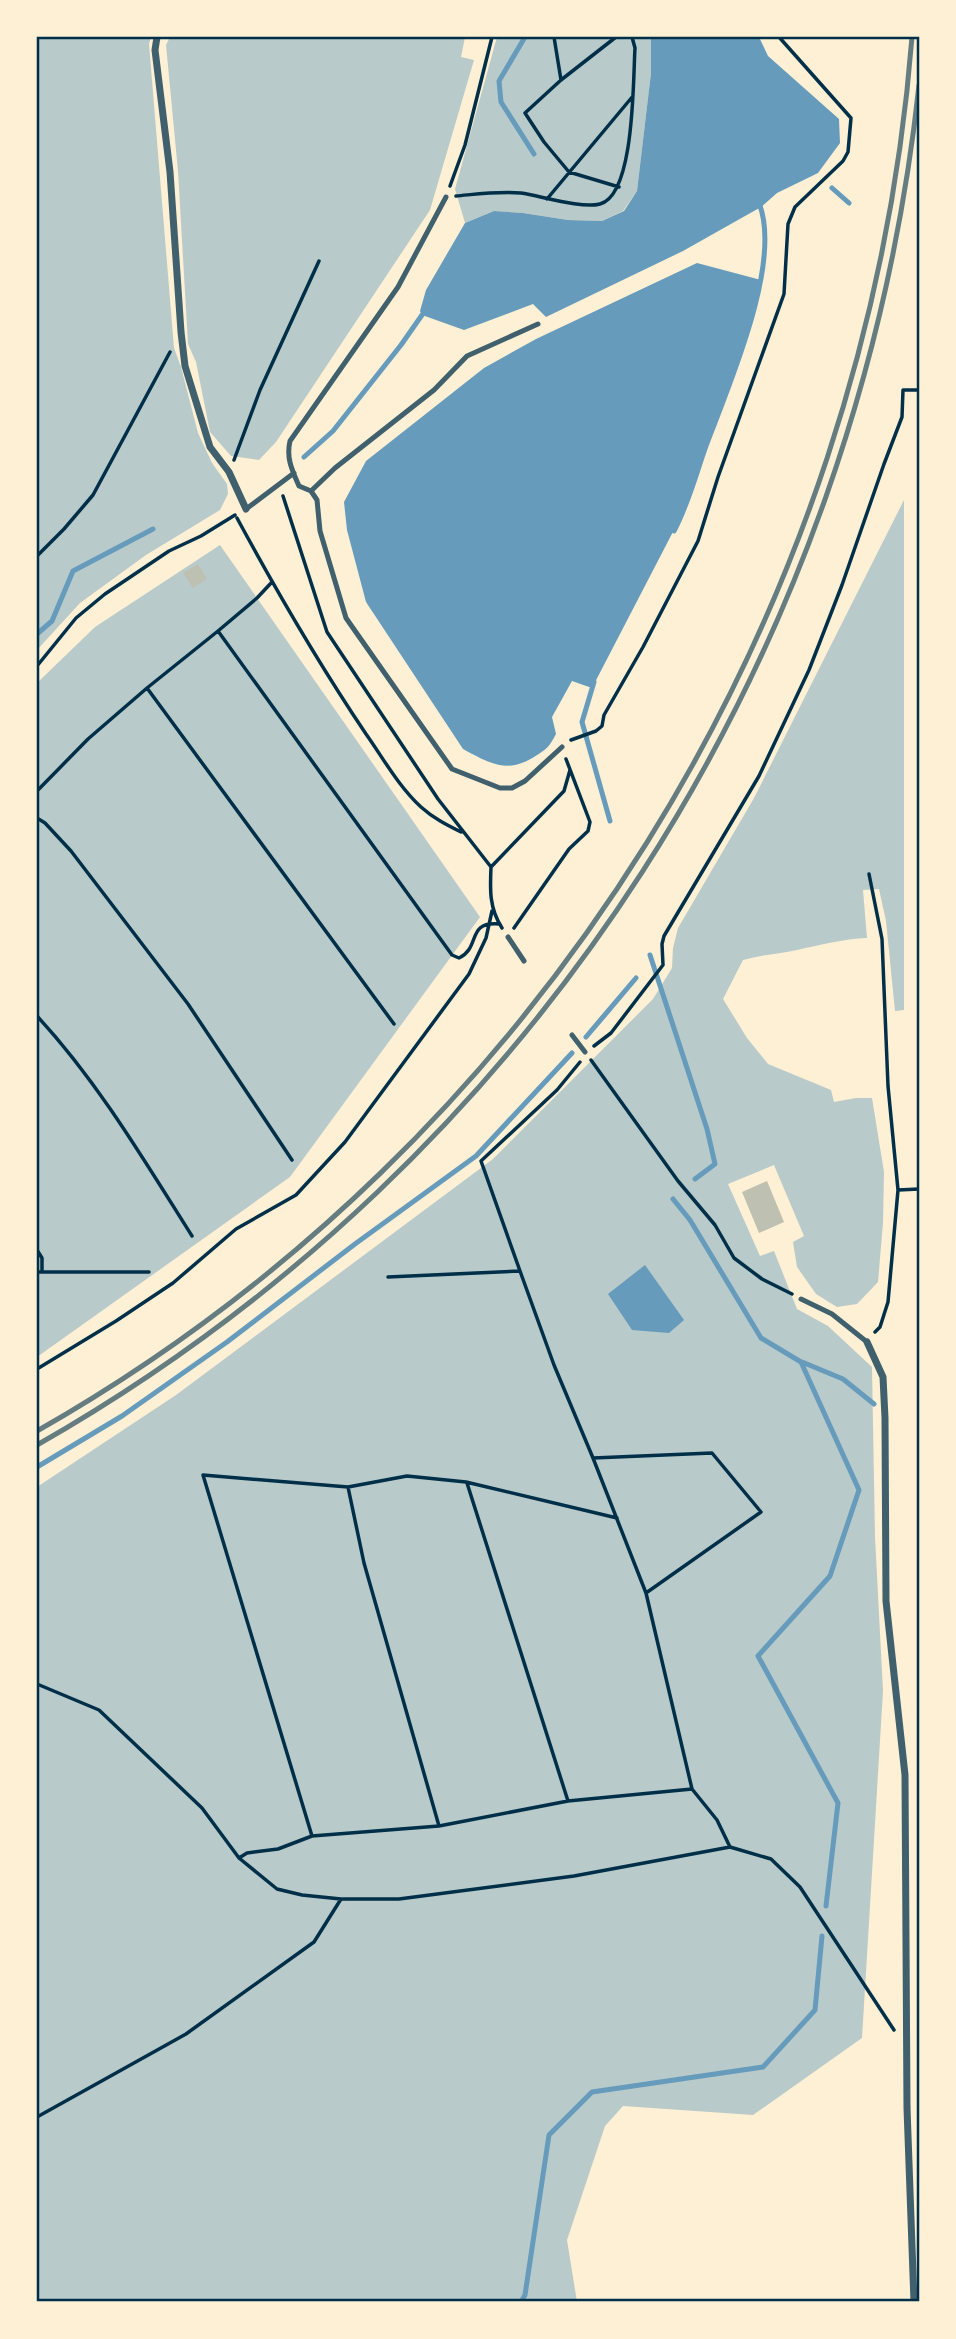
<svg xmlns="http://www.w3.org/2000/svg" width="956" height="2339" font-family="Merriweather,serif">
  <rect width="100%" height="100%" fill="#fdf0d5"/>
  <path fill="#b9caca" d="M 37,37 L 151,37 L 149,44 L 174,348 L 181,367 L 198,433 L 212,463 L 227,484 L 228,494 L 220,510 L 146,555 L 80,603 L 37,650 Z
    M 170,37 L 465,37 L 461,57 L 474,60 L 430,210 L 276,442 L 259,460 L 231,456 L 210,432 L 196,362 L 188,344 L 178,171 L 166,45 Z
    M 497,37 L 651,37 L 651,73 L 637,191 L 623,211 L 602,221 L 568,220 L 523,213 L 494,211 L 465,223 L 455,189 Z
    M 904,500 L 904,1010 L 895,1011 L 886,921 L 879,889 L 863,890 L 867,938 C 843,939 820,945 797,950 C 778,954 760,955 743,960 L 723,999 L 747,1038 L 768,1064 L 831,1090 L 834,1102 L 856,1098 L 872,1098 L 884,1172 L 883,1223 L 878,1282 L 857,1304 L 837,1307 L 816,1294 L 797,1267 L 793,1242 L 804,1236 L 774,1165 L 728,1184 L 760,1256 L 774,1251 L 797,1309 L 828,1326 L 872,1367 L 875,1537 L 883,1691 L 862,2038 L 753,2115 L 623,2106 L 605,2126 L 567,2240 L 577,2302 L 37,2302 L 37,1487 L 176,1395 L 493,1159 L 653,999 L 672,968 L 673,948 L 678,928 L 754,798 Z
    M 220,545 L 480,917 L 290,1177 L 37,1357 L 37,683 L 95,627 Z"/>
  <path fill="#669bbc" d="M 651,37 L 759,37 L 768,56 L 839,119 L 840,143 L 818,173 L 777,193 L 761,207 L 683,251 L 546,317 L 533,304 L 464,330 L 422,315 L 420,311 L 426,290 L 465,223 L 494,211 L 523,213 L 568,220 L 602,221 L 624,211 L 637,191 L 651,73 Z
    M 697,263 L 761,280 L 752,319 L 676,526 L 592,688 L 572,681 L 552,717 L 556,734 C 549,747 547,749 534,757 C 507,774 489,763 463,749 L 366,602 L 347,530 L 344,502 L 366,461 L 484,368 L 536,339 Z
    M 645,1265 L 684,1320 L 669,1333 L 632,1330 L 608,1294 Z"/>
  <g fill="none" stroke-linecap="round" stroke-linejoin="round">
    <path stroke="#669bbc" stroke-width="5" d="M 525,37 L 499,81 L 501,102 L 534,154
      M 832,188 L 849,203
      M 304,457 L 333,431 L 401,345 L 422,315
      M 674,531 C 688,505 696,474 706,446 C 728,387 783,263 759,203
      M 37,634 L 52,621 L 73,571 L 153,529
      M 594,682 L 582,722 L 610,821
      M 650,955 L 707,1129 L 715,1164 L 695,1179
      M 586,1037 L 636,978
      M 673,1199 L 690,1220 L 761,1338 L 801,1362 L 859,1490 L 830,1576 L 758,1656 L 838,1803 L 826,1906
      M 802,1362 L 843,1379 L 874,1404
      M 37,1467 L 122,1416 L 227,1342 L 355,1244 L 476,1156 L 572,1053
      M 521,2302 L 525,2295 L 549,2135 L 592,2092 L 763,2067 L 815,2010 L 822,1936"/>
  </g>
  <path fill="#bec0b2" d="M 198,564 L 207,579 L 193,588 L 183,573 Z
    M 767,1181 L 784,1222 L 759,1233 L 742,1192 Z"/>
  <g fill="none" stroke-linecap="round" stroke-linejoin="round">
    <path stroke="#003049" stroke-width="3.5" d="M 554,37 L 561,80
      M 616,37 L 561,80 L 525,113 L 544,142 L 569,172 L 619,187
      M 450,186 L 465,145 L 492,37
      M 456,196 C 478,194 499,191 521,193 C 541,196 582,209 600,204 C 635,195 633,78 635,48 L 632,37
      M 547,199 L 633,96
      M 234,460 L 260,390 L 319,261
      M 283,496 L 327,632 L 438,799 L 491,867 C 490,889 489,908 502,928
      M 237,518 C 277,592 319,664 366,734 C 383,758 399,787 421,807 C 433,818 447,825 461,832
      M 37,556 L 64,529 L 93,495 L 170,352
      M 218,631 L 257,598 L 272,582
      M 37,666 L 76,618 L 105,594 L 169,551 L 201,536 L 235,515
      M 147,688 L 218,631 L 452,955 L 459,958 C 481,948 466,921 499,924
      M 571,740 L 596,731 L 602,726 L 604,715 L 643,647 L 698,541 L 718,477 L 784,294 L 788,224 L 795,207 L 843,161 L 848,152 L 851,118 L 779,37
      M 37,791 L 88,739 L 147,688 L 394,1024
      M 37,818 L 45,823 L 71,851 L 188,1004 L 292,1160
      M 491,867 L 564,791 L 570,770
      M 869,874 L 882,939 L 888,1086 L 898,1190 L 888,1302 L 880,1327 L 875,1332
      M 514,928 L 569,849 L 588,831 L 590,822 L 566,759
      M 37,1016 C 98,1082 144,1160 192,1236
      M 594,1046 L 611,1033 L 663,965 L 662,944 L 664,936 L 759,776 L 809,670 L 842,585 L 884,464 L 902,417 L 903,390 L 919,390
      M 591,1060 L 678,1181 L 715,1225 L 734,1258 L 762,1279 L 792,1294
      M 898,1190 L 919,1189
      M 37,1250 L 42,1258 L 42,1272
      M 520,1271 L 481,1161 L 557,1090 L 580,1062
      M 37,1272 L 149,1272
      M 388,1277 L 520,1271 L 554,1365 L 593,1458 L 646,1593 L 692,1789 L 717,1820 L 730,1847
      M 37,1369 L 116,1321 L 173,1283 L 236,1229 L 296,1195 L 345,1142 L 469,974 L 486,938 L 492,911
      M 593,1458 L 712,1453 L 761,1512 L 646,1593
      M 467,1483 L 568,1801
      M 348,1487 L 364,1563 L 439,1826
      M 617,1518 L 466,1482 L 407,1476 L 348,1487 L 203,1475 L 312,1836 L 439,1826 L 568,1801 L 692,1789
      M 37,1684 L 99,1710 L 202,1808 L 239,1858 L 277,1889 L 302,1895 L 341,1899 L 399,1899 L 574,1876 L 730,1847 L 771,1859 L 800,1887 L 894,2030
      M 239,1858 L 247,1853 L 278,1849 L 312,1836
      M 37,2117 L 186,2034 L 314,1942 L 341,1899"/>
    <path stroke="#3f606c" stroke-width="5" d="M 446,197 L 398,287 L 290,441 C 286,458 292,470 299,486 L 311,491 L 317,500 L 320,531 L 346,618 L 452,769 L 500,788 L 512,788 L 525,781 L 562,747
      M 311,491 L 335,468 L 434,390 L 467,356 L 538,324
      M 246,509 L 294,473
      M 508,937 L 524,961
      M 572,1035 L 585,1052
      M 801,1299 L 832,1314 L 867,1342"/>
    <path stroke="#3f606c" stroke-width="7" d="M 157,37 L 155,50 L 170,172 L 181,332 L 185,366 L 210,447 L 229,472 L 246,509
      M 867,1342 L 883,1377 L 885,1418 L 886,1601 L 905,1775 L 907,2108 L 914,2302"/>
    <path stroke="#657d81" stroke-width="5" d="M 37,1431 C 542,1144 867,613 912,37
      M 37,1445 C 536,1161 858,654 919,85"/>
  </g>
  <rect width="956" height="2339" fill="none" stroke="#fdf0d5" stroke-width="77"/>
  <rect x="38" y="38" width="880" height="2262" fill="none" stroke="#003049" stroke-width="2.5"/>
</svg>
